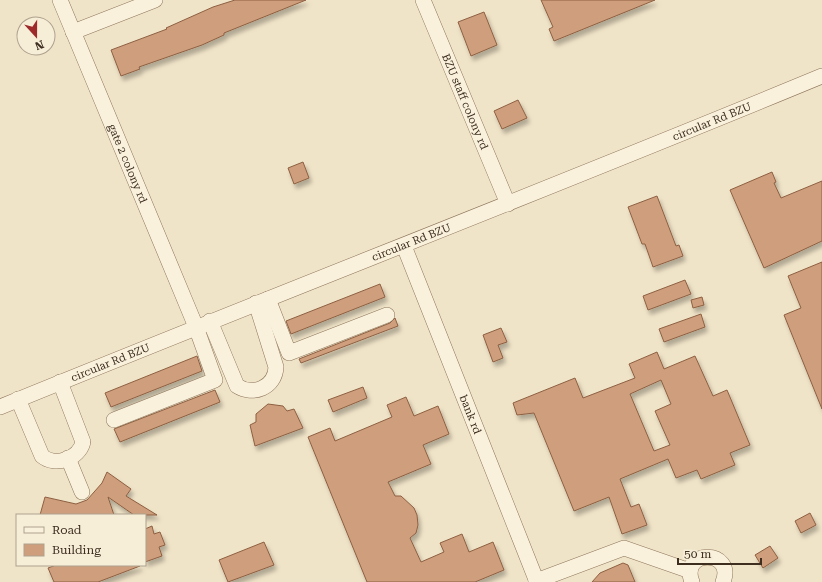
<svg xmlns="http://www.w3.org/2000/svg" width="822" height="582" font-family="'Roboto Serif',serif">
  <defs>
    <filter id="shadow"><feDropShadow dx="2.5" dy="4.5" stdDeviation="2" flood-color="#0004"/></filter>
  </defs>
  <rect width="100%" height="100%" fill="#f0e4c8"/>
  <path fill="#cf9f7d" stroke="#8d5f41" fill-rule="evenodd" filter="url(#shadow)" d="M 235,0 L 306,0 L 224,33 L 224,35 L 202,45 L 139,67 L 140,69 L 121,76 L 111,50 L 167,29 L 166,28 L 213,7 Z
    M 541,0 L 655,0 L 554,41 L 549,29 L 553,27 Z
    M 484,12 L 497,45 L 471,56 L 458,22 Z
    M 518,100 L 527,118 L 502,129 L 494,111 Z
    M 303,162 L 309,178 L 294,184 L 288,168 Z
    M 772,172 L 776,182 L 774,183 L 781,198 L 822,181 L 822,241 L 764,268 L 730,190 Z
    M 657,196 L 676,246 L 679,245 L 683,256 L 653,267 L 645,244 L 642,244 L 628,207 Z
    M 822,262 L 822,409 L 784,315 L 801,308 L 788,276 Z
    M 685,280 L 691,294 L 648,310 L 643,296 Z
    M 380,284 L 385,297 L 291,334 L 286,321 Z
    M 702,297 L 704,305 L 693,308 L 691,300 Z
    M 701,314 L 705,327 L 664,342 L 659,329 Z
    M 395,318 L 398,326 L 301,363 L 299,359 L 390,323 Z
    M 501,328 L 507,342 L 498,345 L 503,358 L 493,362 L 483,335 Z
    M 657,352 L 664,369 L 695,356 L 713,396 L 727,390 L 750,445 L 730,453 L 735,465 L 701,479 L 697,470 L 676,478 L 668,459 L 620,479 L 631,507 L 639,504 L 647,525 L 622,534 L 609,497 L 574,511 L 534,413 L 517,415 L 513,403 L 575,378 L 583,398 L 635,378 L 629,364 ZM 661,380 L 671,404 L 655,411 L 670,445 L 654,451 L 630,394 Z
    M 197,356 L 202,371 L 111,407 L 105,393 Z
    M 363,387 L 367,398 L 333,412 L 328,400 Z
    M 215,390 L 220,402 L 120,442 L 114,429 Z
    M 406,397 L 414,416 L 438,406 L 449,434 L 423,445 L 431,464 L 388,482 L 395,496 L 401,496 L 414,508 L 417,515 L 418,525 L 416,533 L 410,538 L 421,562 L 444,552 L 440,543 L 462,534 L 469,552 L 493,542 L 504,570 L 475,582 L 367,582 L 308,437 L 330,428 L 335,441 L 392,417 L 387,405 Z
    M 268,404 L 283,406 L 287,411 L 294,409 L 303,428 L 255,446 L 250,425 L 256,422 L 256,414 Z
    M 107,472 L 131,489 L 126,496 L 157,515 L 134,515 L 108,497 L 114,515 L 40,515 L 45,497 L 76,504 L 87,500 L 102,483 Z
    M 810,513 L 816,525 L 801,533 L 795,521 Z
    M 152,526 L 154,534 L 160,532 L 165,545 L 159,547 L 162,556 L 145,562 L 145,529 Z
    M 264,542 L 274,565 L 228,582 L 219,560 Z
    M 770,546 L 778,558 L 763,568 L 755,555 Z
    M 623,563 L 628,565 L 635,582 L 592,582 L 600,573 Z
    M 56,565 L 140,565 L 140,566 L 98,582 L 54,582 L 48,568 Z"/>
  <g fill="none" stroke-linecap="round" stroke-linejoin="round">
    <defs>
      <g id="minor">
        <path id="s1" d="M 60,0 L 196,327 L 215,380 L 114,420"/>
        <path id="s2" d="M 423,0 L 508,204"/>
        <path d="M 73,32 L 155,0"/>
        <path id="s3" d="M 404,246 L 537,582"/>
        <path d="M 268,299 L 289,353 L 387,315"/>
        <path d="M 210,321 L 237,386 C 253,396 275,388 276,367 L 256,303"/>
        <path d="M 18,399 L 42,456 C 55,467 79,459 83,442 L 60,382"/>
        <path id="s4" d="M 0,407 C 274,295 549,189 822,76"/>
        <path d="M 68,458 L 82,492"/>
        <path d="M 536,581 L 624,548 L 690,571"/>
        <path d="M 692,582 C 679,549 736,549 723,582"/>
      </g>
    </defs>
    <use href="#minor" stroke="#8d765c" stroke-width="16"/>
    <use href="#minor" stroke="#faf1dc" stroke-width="15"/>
  </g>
  <g text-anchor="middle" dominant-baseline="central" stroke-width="3" stroke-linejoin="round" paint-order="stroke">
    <g font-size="11" fill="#3d2e20" stroke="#f7eed8">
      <text stroke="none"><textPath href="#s2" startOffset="110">BZU staff colony rd</textPath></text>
      <text stroke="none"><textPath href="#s4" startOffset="767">circular Rd BZU</textPath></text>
      <text stroke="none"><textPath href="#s1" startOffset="177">gate 2 colony rd</textPath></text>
      <text stroke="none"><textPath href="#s4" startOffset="443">circular Rd BZU</textPath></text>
      <text stroke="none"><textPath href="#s4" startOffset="119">circular Rd BZU</textPath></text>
      <text stroke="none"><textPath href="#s3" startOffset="181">bank rd</textPath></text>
    </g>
  </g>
  <rect x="16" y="514" width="130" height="52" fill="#f7eed8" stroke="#ada18e"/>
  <rect x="24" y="527" width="20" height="6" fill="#faf1dc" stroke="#ada18e"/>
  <text x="52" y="534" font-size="12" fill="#3d2e20">Road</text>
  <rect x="24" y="544" width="20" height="12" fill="#cf9f7d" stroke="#ada18e"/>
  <text x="52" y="554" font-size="12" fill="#3d2e20">Building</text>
  <g transform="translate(36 36) rotate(159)"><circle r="19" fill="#f7eed8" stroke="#ada18e"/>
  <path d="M0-3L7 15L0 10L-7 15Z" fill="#9e2a2b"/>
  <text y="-6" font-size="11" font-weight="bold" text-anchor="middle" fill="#3d2e20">N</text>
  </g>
  <path d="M678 558v6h83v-6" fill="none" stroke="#3d2e20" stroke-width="2"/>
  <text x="684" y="558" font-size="12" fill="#3d2e20" stroke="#f7eed8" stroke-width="3" paint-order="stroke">50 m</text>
</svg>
